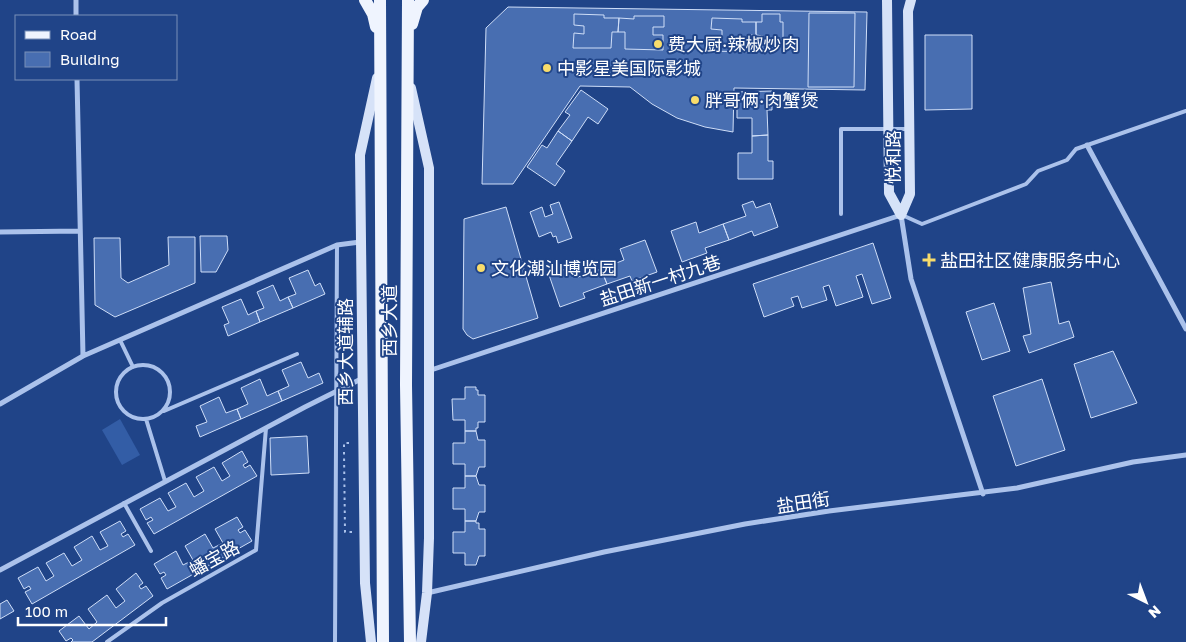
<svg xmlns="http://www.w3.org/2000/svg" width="1186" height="642" font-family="'Golos Text','Noto Sans SC',sans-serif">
  <rect width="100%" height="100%" fill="#204488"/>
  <path fill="#335da6" d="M 120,419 L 140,455 L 122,465 L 102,430 Z"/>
  <path fill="#486eb1" stroke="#cfdef8" d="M 508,7 L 867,12 L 865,90 L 734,88 L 733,132 L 705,127 L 677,118 L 652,104 L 630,87 L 580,86 L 513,184 L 482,184 L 486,28 Z
    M 809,13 L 855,13 L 854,87 L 808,87 Z
    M 574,14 L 604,15 L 604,18 L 619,18 L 618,32 L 612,32 L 611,48 L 573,48 L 574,33 L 584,34 L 584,26 L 574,25 Z
    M 762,14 L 780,14 L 780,22 L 783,22 L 783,40 L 779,40 L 779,49 L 762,49 L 763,36 L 756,35 L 756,22 L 762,22 Z
    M 634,16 L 664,16 L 664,27 L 653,27 L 653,35 L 663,35 L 663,50 L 625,49 L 625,32 L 618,32 L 619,18 L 634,19 Z
    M 712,18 L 742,19 L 742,22 L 756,22 L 756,35 L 749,35 L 749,52 L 711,51 L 711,37 L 722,37 L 722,30 L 711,29 Z
    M 925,35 L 972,35 L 972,109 L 925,110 Z
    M 581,90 L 608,109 L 598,124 L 588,117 L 572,141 L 558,131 L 570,115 L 565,112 Z
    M 772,91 L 772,110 L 767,110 L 768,135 L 752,136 L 752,118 L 737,118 L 737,92 Z
    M 558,131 L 572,141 L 556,164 L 565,171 L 555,186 L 527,167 L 542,145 L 547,148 Z
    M 768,135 L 768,161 L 773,161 L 773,179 L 738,179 L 738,153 L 752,153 L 752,136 Z
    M 753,201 L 756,208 L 770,203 L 778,227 L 754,236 L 752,231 L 729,240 L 723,224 L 746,216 L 742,205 Z
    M 559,202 L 572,238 L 558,243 L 556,236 L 553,237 L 551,232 L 539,237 L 530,212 L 542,207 L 545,217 L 553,214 L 550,205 Z
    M 506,207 L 538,318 L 473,339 L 467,335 L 463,329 L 464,219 Z
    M 696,222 L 699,233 L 723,224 L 729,240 L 705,248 L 707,253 L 682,262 L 671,231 Z
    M 200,236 L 227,236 L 228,250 L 216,272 L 201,272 Z
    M 168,237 L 195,237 L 195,283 L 115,317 L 95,305 L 94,238 L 120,238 L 121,278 L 128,283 L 169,265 Z
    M 645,240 L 657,272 L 632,281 L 630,276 L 607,284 L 601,269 L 624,260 L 620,249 Z
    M 873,243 L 891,298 L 872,304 L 862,274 L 856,276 L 863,297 L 836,306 L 829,285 L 823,287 L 827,300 L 802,308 L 798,296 L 791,298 L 794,306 L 764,317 L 753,284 Z
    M 574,266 L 578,277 L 601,269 L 607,284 L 583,293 L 585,298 L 560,307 L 549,275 Z
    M 308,270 L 315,286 L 320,283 L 325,294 L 293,308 L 288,297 L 296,294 L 289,278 Z
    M 1051,282 L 1059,324 L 1069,321 L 1074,337 L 1029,353 L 1023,336 L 1031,334 L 1023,288 Z
    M 273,285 L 280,301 L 288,297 L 293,308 L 260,322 L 256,311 L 264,308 L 257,292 Z
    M 241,299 L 248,315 L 256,311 L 260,322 L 228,336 L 224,325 L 229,323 L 222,307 Z
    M 994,303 L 1010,351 L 982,360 L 966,312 Z
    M 1113,351 L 1137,403 L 1091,418 L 1074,364 Z
    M 301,362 L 308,378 L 319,373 L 323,383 L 282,401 L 278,391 L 289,386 L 282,370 Z
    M 260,379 L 267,396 L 278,391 L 282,401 L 241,419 L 237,409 L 248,404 L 241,388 Z
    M 1042,379 L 1065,450 L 1016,466 L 993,396 Z
    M 465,387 L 476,387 L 476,390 L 478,390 L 478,395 L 485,395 L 485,422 L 478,422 L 478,428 L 476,428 L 476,431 L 465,431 L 465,420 L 453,420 L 452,399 L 465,399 Z
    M 219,397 L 226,413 L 237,409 L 241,419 L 200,437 L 196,426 L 207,422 L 200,406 Z
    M 465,431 L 476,431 L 478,440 L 485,440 L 485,467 L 479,467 L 476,476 L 465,476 L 465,464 L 453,464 L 453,443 L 465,443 Z
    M 307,436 L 309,473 L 271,475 L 270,438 Z
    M 242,451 L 248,462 L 243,465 L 245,468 L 250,465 L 257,476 L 154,534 L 147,523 L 153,520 L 151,517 L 146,520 L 140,509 L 160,498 L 168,511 L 176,507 L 168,493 L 186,483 L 194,497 L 204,491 L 196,477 L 214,467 L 222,481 L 230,476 L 222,463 Z
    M 465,476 L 476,476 L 479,485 L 485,485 L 485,512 L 479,512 L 476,521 L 465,521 L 465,509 L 453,509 L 453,488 L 465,488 Z
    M 237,517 L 243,527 L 238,530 L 240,533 L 245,530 L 252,541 L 167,589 L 161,578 L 166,575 L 164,572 L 160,574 L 154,564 L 176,551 L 183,565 L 193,560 L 185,546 L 205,534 L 213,548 L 223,543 L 215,529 Z
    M 120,521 L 126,531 L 121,534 L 123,537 L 128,534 L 135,545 L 32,604 L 25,592 L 31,589 L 29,586 L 24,589 L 18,578 L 38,567 L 46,581 L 54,576 L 46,563 L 64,553 L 72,566 L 82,560 L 74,547 L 92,536 L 100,550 L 108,546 L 100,532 Z
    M 465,521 L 476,521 L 476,523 L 479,523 L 479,529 L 485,529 L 485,556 L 479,556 L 476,565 L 465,565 L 465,553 L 453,553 L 453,532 L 465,532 Z
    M 136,573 L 143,583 L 139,586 L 141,589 L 146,586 L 153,596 L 92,642 L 71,642 L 73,640 L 71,638 L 66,641 L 59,631 L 79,616 L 89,629 L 97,622 L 88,609 L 107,595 L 116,608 L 125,601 L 116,589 Z
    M 7,600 L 14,611 L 0,619 L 0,604 Z"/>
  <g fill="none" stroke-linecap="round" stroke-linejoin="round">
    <path stroke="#abc2eb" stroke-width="2" stroke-dasharray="2.5 4" stroke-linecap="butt" d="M 344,447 L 344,443 L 352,443
      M 344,452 L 345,532 L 352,532"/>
    <path stroke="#abc2eb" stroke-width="4" d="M 841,214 L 841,129 L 909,129
      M 902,215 L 922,224 L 1026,184 L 1038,171 L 1067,160 L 1076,149 L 1186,111
      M 120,340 L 133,367
      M116 392a27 27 0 1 1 54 0a27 27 0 1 1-54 0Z
      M 164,411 L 297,354
      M 146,419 L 165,481
      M 124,503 L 151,551
      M 107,642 L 162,603 L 256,550 L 266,428
      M 335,642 L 337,245"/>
    <path stroke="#abc2eb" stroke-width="5" d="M 76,0 L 76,16
      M 77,79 L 83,356
      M 1087,145 L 1186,329
      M 0,232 L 80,231
      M 428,371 L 901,215 L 911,279 L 983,494
      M 0,404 L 83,356 L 337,245 L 360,242
      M 0,570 L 305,407 L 361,379
      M 427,593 L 604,552 L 745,524 L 829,511 L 1017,488 L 1133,462 L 1186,455"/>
    <path stroke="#d6e2f8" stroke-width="10" d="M 887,0 L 889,193 L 901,215
      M 411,88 L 429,168 L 429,538 L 427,593 L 421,642
      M 901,215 L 910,194 L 908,11 L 911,0
      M 371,642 L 365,583 L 360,155 L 377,78"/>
    <path stroke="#eff4fe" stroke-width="12" d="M 365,0 L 373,14 L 376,27
      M 380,0 L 383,642
      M 408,0 L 406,385 L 410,642
      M 412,24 L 417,7 L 423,0"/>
  </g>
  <g fill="#f8dc6b" stroke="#204488" stroke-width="2">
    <circle cx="658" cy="44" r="5"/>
    <circle cx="547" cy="68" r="5"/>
    <circle cx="695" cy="100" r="5"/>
    <path d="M926.5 252.5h5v5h5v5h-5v5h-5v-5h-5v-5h5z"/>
    <circle cx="481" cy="268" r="5"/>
  </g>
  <g text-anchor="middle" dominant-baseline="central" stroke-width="4" stroke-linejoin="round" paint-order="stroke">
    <g font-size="18" fill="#fff" stroke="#204488" text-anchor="start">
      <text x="668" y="44">费大厨·辣椒炒肉</text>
      <text x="557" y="68">中影星美国际影城</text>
      <text x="705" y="100">胖哥俩·肉蟹煲</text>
      <text x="940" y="260">盐田社区健康服务中心</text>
      <text x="491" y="268">文化潮汕博览园</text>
    </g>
    <g font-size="18" fill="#fff" stroke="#204488">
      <text transform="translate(893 157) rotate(-90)">悦和路</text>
      <text transform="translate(660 280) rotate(-18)">盐田新一村九巷</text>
      <text transform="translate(389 321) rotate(-90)">西乡大道</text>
      <text transform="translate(345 352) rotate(-90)">西乡大道辅路</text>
      <text transform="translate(803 502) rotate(-9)">盐田街</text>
      <text transform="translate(214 558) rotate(-29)">蟠宝路</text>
    </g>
  </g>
  <rect x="15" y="15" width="162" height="65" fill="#204488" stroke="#798fb8"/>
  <rect x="25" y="31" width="25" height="8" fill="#eff4fe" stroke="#798fb8"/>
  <text x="60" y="40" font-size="15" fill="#ffffff">Road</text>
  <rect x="25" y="52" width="25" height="15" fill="#486eb1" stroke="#798fb8"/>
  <text x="60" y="65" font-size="15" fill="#ffffff">Building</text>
  <g transform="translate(1146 602) rotate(138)" stroke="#204488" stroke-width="4" paint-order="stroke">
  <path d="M0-4L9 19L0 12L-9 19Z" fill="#ffffff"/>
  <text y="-8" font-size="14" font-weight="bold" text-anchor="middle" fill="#ffffff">N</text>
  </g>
  <path d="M18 617v8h148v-8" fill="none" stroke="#ffffff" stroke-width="2.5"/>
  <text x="25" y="617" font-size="15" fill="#ffffff" stroke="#204488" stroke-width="4" paint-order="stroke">100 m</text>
</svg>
